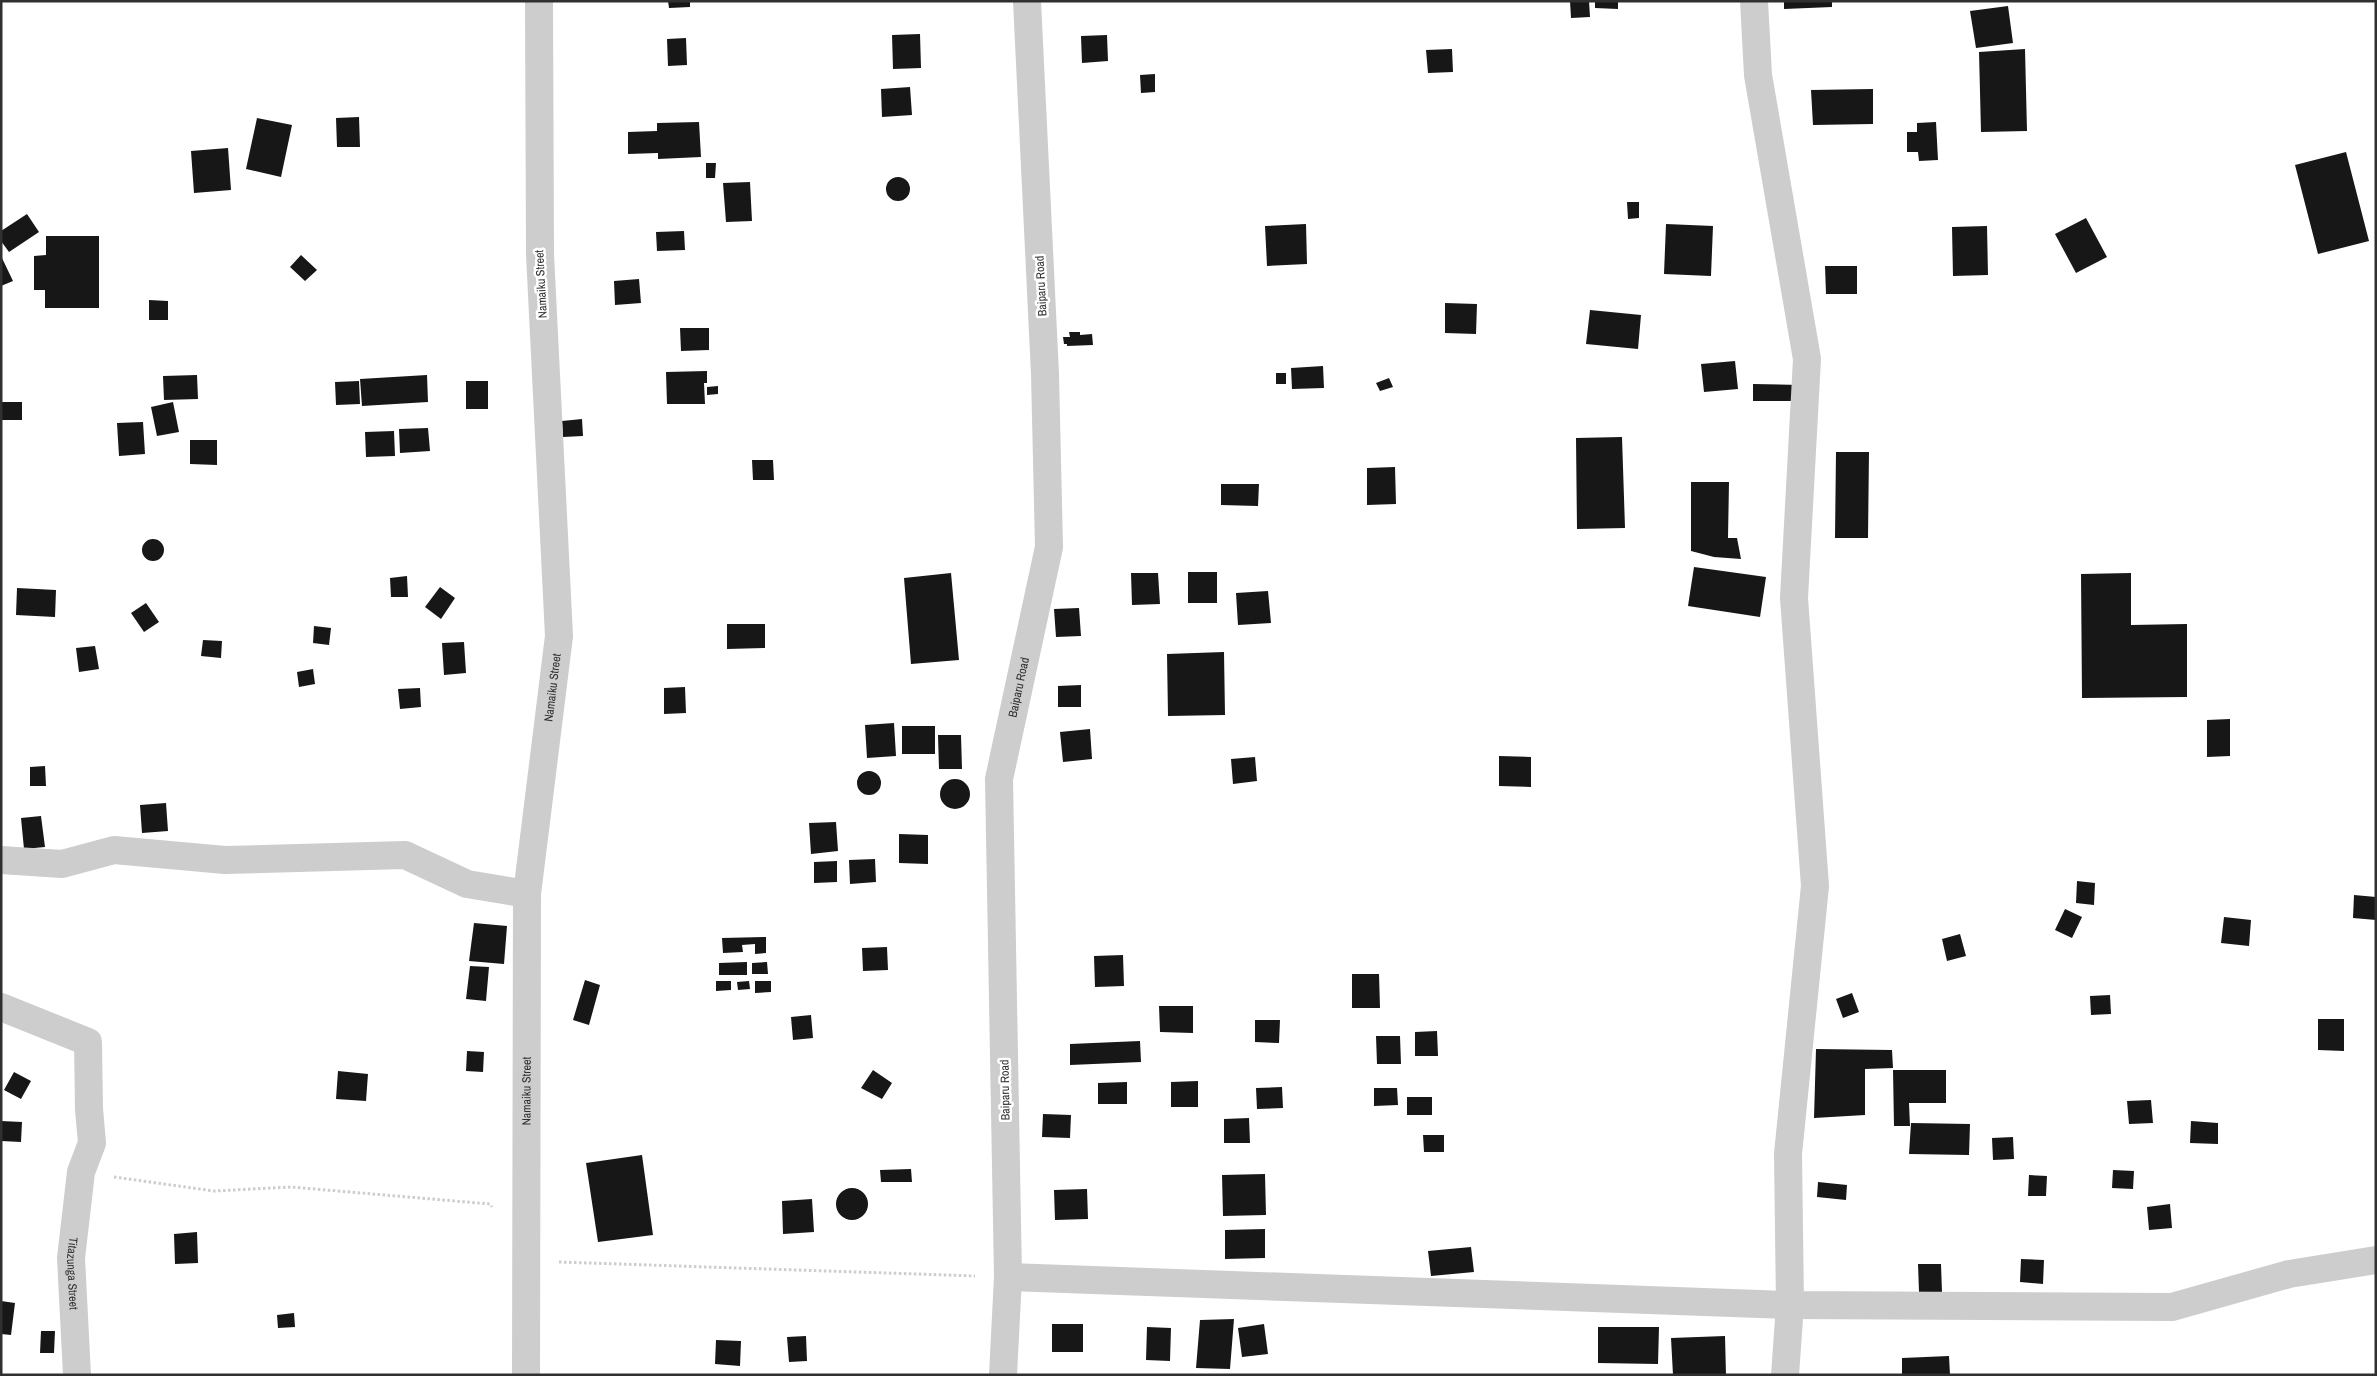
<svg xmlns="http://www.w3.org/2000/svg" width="2377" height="1376" font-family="'Archivo Narrow',sans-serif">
  <rect width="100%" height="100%" fill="#fff"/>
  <path fill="#171717" d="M 668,1 L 690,1 L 690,7 L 669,8 Z
    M 1570,1 L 1589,1 L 1590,17 L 1571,18 Z
    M 1595,1 L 1618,1 L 1618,9 L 1595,8 Z
    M 1784,1 L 1832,1 L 1832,7 L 1784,9 Z
    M 2008,6 L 2013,43 L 1976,48 L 1970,11 Z
    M 920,34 L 921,68 L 893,69 L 892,35 Z
    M 1107,35 L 1108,61 L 1082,63 L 1081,36 Z
    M 686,38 L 687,65 L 668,66 L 667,39 Z
    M 1452,49 L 1453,72 L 1428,73 L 1426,50 Z
    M 2025,49 L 2027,131 L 1981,132 L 1979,52 Z
    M 1155,74 L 1155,92 L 1141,93 L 1140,75 Z
    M 910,87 L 912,115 L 882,117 L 881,89 Z
    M 1873,89 L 1873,124 L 1813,125 L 1811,90 Z
    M 359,117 L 360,147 L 337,147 L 336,118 Z
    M 257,118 L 292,125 L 281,177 L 246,169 Z
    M 699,122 L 701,157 L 658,159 L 658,153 L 628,154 L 628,132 L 657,131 L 657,123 Z
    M 1936,122 L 1938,160 L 1919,161 L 1918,152 L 1907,152 L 1907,132 L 1917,132 L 1917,123 Z
    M 228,148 L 231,190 L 194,193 L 191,151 Z
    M 2346,152 L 2369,241 L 2318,254 L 2295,165 Z
    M 706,163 L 716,163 L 715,178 L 706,178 Z
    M886 189a12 12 0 1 1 24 0a12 12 0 1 1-24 0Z
    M 750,182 L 752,221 L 726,222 L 723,183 Z
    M 1627,202 L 1639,202 L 1639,218 L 1628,219 Z
    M 27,214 L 39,232 L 9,252 L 1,241 L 1,231 Z
    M 2086,218 L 2107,257 L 2076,273 L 2055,234 Z
    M 1306,224 L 1307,264 L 1267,266 L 1265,226 Z
    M 1666,224 L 1713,226 L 1711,276 L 1664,274 Z
    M 1987,226 L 1988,275 L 1953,276 L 1952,227 Z
    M 684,231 L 685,250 L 657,251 L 656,232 Z
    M 46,236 L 99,236 L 99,308 L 45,308 L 45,290 L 34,290 L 34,256 L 46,255 Z
    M 301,255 L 317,270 L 305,281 L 290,267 Z
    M 1,256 L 13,281 L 1,286 Z
    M 1825,266 L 1857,266 L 1857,294 L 1826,294 Z
    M 639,279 L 641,303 L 615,305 L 614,281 Z
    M 149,300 L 168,301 L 168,320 L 149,320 Z
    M 1445,303 L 1477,304 L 1476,334 L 1445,333 Z
    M 1590,310 L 1641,315 L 1638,349 L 1586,344 Z
    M 680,328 L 709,328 L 709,350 L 681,351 Z
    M 1069,332 L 1080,332 L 1080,335 L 1092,334 L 1093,345 L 1067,346 L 1067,344 L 1064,344 L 1063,337 L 1070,337 Z
    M 1735,361 L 1738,389 L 1704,392 L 1701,364 Z
    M 1323,366 L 1324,388 L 1292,389 L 1291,368 Z
    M 707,371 L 707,383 L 704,383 L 705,404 L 667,404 L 666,372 Z
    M 1276,373 L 1286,373 L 1286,384 L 1276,384 Z
    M 197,375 L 198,399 L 164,400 L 163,376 Z
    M 427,375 L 428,402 L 362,406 L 360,379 Z
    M 1389,378 L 1393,387 L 1380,391 L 1376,383 Z
    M 359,381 L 360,404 L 336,405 L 335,382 Z
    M 466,381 L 488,381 L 488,409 L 466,409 Z
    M 1753,384 L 1801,385 L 1801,401 L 1753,401 Z
    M 718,386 L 718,394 L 707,395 L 707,387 Z
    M 1,402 L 22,402 L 22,420 L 1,420 Z
    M 173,402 L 179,432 L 157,436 L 151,407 Z
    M 582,419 L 583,436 L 563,437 L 562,421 Z
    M 143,422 L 145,454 L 119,456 L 117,423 Z
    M 428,428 L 430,451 L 400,453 L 399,429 Z
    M 394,431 L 395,456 L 366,457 L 365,432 Z
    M 1622,437 L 1625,528 L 1577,529 L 1576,438 Z
    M 190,440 L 217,440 L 217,465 L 190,464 Z
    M 1836,452 L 1869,452 L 1868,538 L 1835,538 Z
    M 752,460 L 773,460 L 774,480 L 753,480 Z
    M 1395,467 L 1396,504 L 1367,505 L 1367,468 Z
    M 1691,482 L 1729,482 L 1728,538 L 1737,538 L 1741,559 L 1714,557 L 1691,551 Z
    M 1221,484 L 1259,484 L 1258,506 L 1221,505 Z
    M142 550a11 11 0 1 1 22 0a11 11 0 1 1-22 0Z
    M 1694,567 L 1766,577 L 1760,617 L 1688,606 Z
    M 1188,572 L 1217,572 L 1217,603 L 1188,603 Z
    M 951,573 L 959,660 L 911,664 L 904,578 Z
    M 1131,573 L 1158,573 L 1160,604 L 1132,605 Z
    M 2131,573 L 2131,625 L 2187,624 L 2187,697 L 2082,698 L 2081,574 Z
    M 407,576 L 408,597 L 391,597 L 390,578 Z
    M 440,587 L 455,598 L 441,619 L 425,607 Z
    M 17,588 L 56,590 L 55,617 L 16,615 Z
    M 1268,591 L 1271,623 L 1238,625 L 1236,593 Z
    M 146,603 L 159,622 L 144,632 L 131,613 Z
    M 1079,608 L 1081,636 L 1056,637 L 1054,609 Z
    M 727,624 L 765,624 L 765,648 L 727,649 Z
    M 314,626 L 331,628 L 329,645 L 313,643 Z
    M 203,640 L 222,641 L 221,658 L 201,656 Z
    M 464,642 L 466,673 L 444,675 L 442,643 Z
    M 95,646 L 99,669 L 79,672 L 76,648 Z
    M 1224,652 L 1225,715 L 1168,716 L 1167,654 Z
    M 313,669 L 315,684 L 299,687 L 297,672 Z
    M 1081,685 L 1081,707 L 1058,707 L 1058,686 Z
    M 685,687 L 686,713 L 664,714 L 664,688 Z
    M 420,688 L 421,707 L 400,709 L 398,689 Z
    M 2230,719 L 2230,756 L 2207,757 L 2207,720 Z
    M 894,723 L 896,756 L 867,758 L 865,725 Z
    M 902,726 L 935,726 L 935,754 L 902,754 Z
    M 1090,729 L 1092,759 L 1063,762 L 1060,732 Z
    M 938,735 L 961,735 L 962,769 L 939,769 Z
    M 1499,756 L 1531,757 L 1531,787 L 1499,786 Z
    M 1255,757 L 1257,781 L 1233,784 L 1231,759 Z
    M 45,766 L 46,786 L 30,786 L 30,767 Z
    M857 783a12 12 0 1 1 24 0a12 12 0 1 1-24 0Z
    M940 794a15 15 0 1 1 30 0a15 15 0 1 1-30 0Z
    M 166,803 L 168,831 L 142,833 L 140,805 Z
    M 41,816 L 45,847 L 24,849 L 21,818 Z
    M 836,822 L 838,851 L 811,854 L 809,823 Z
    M 899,834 L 928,835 L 928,864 L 899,863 Z
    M 875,859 L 876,882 L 850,884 L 849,860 Z
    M 837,861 L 837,882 L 814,883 L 814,862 Z
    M 2077,881 L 2095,883 L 2094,905 L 2076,903 Z
    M 2354,895 L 2376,897 L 2376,920 L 2353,918 Z
    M 2065,909 L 2082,917 L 2072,938 L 2055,930 Z
    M 2224,917 L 2251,920 L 2249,946 L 2221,943 Z
    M 474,923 L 507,926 L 504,964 L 469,961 Z
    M 1960,934 L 1966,956 L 1947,961 L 1942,939 Z
    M 766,937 L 766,953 L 755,954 L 755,944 L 742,945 L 743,952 L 723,953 L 722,938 Z
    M 887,947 L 888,970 L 863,971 L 862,948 Z
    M 1123,955 L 1124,986 L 1095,987 L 1094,956 Z
    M 747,962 L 747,975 L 719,975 L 719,963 Z
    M 767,962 L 768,974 L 752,974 L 752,963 Z
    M 470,966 L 489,967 L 486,1001 L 466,999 Z
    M 1352,974 L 1379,974 L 1380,1008 L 1352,1008 Z
    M 585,980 L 600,985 L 589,1025 L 573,1020 Z
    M 716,981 L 731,981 L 731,990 L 716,991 Z
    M 749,981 L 750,989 L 738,990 L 737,982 Z
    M 755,981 L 771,981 L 771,992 L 755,993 Z
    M 1852,993 L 1859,1012 L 1843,1018 L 1836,999 Z
    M 2110,995 L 2111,1014 L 2091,1015 L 2090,996 Z
    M 1159,1006 L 1193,1006 L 1193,1033 L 1160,1032 Z
    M 811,1015 L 813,1038 L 793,1040 L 791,1017 Z
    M 2318,1019 L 2344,1019 L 2344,1051 L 2318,1050 Z
    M 1255,1020 L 1280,1020 L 1279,1043 L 1255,1042 Z
    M 1437,1031 L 1438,1056 L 1415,1056 L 1415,1032 Z
    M 1376,1036 L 1400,1036 L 1401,1064 L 1377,1064 Z
    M 1140,1041 L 1141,1062 L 1070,1065 L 1070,1044 Z
    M 1816,1049 L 1892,1050 L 1893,1068 L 1865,1069 L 1865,1115 L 1814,1118 Z
    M 467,1051 L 484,1052 L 483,1072 L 466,1071 Z
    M 873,1070 L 892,1083 L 882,1099 L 861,1088 Z
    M 1893,1070 L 1946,1070 L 1946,1103 L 1909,1103 L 1910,1126 L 1894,1126 Z
    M 338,1071 L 368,1074 L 366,1101 L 336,1099 Z
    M 14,1072 L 31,1081 L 21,1099 L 4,1090 Z
    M 1198,1081 L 1198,1107 L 1171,1107 L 1171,1082 Z
    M 1127,1082 L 1127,1104 L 1098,1104 L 1098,1083 Z
    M 1282,1087 L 1283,1108 L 1257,1109 L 1256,1088 Z
    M 1374,1088 L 1397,1088 L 1398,1105 L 1374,1106 Z
    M 1407,1097 L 1432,1097 L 1432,1115 L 1407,1115 Z
    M 2151,1100 L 2153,1123 L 2129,1124 L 2127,1101 Z
    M 1043,1114 L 1071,1115 L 1070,1138 L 1042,1137 Z
    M 1249,1118 L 1250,1143 L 1224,1143 L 1224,1119 Z
    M 1,1121 L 22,1122 L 21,1142 L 1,1141 Z
    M 2191,1121 L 2218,1123 L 2218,1144 L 2190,1143 Z
    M 1911,1123 L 1970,1124 L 1969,1155 L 1909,1154 Z
    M 1423,1135 L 1444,1135 L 1444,1152 L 1424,1152 Z
    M 2013,1137 L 2014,1159 L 1993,1160 L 1992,1138 Z
    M 642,1155 L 653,1235 L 598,1242 L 586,1163 Z
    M 911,1169 L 912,1182 L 881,1182 L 880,1170 Z
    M 2113,1170 L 2134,1171 L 2133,1189 L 2112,1188 Z
    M 1265,1174 L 1266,1215 L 1223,1216 L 1222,1175 Z
    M 2029,1175 L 2047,1176 L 2046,1196 L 2028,1196 Z
    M 1818,1182 L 1847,1185 L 1846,1200 L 1817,1197 Z
    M836 1204a16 16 0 1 1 32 0a16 16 0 1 1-32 0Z
    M 1087,1189 L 1088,1219 L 1055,1220 L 1054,1190 Z
    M 812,1199 L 814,1232 L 783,1234 L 782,1201 Z
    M 2170,1204 L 2172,1228 L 2149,1230 L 2147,1207 Z
    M 1265,1229 L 1265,1258 L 1225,1259 L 1225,1230 Z
    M 197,1232 L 198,1263 L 175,1264 L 174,1234 Z
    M 1471,1247 L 1474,1272 L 1431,1276 L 1428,1251 Z
    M 2021,1259 L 2044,1260 L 2043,1284 L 2020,1282 Z
    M 1918,1264 L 1941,1264 L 1942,1292 L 1919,1292 Z
    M 1,1301 L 15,1303 L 11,1335 L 1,1334 Z
    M 294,1313 L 295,1327 L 278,1328 L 277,1315 Z
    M 1234,1319 L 1230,1369 L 1196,1368 L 1200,1320 Z
    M 1052,1324 L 1083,1324 L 1083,1352 L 1052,1352 Z
    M 1264,1324 L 1268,1354 L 1242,1357 L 1238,1328 Z
    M 1147,1327 L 1171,1328 L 1170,1361 L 1146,1360 Z
    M 1598,1327 L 1659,1327 L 1658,1364 L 1598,1363 Z
    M 41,1331 L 55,1331 L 54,1353 L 40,1353 Z
    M 806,1336 L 807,1361 L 789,1362 L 787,1337 Z
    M 1725,1336 L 1726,1375 L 1673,1375 L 1671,1338 Z
    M 716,1340 L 741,1341 L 740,1366 L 715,1364 Z
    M 1949,1356 L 1950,1375 L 1902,1375 L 1902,1358 Z"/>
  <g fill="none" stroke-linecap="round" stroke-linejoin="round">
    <path stroke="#cdcdcd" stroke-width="3" stroke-dasharray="2.5 2.5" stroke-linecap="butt" d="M 114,1177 L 214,1191 L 291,1187 L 490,1204 L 492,1207
      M 559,1262 L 975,1276"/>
    <g stroke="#cdcdcd" stroke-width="28">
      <path d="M 1754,1 L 1758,75 L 1807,359 L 1794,598 L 1815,886 L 1788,1154 L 1790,1305 L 1785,1375"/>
      <path d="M 1,860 L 62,864 L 114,850 L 225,860 L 405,855 L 467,884 L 527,894"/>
      <path id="s1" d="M 1,1007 L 88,1042 L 89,1109 L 92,1143 L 81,1172 L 71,1258 L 77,1375"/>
      <path d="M 1008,1277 L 1790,1305 L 2172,1307 L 2289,1274 L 2376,1260"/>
      <path id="s2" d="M 526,1375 L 527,894 L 559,636 L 540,254 L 539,1"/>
      <path id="s3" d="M 1003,1375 L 1008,1277 L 999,779 L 1049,547 L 1045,374 L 1027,1"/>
    </g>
  </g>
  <g text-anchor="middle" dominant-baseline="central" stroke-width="5" stroke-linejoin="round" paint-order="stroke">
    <g font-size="12" fill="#303030" stroke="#fff">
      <text transform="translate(541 284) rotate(-93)">Namaiku Street</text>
      <text transform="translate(1041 286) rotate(-93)">Baiparu Road</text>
      <text stroke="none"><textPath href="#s3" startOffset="690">Baiparu Road</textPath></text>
      <text stroke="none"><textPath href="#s2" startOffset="689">Namaiku Street</textPath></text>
      <text transform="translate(1005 1090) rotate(-91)">Baiparu Road</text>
      <text stroke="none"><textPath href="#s2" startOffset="284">Namaiku Street</textPath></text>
      <text stroke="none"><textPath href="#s1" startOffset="328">Titazunga Street</textPath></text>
    </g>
  </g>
  <rect width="2377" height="1376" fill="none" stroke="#303030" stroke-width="5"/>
</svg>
